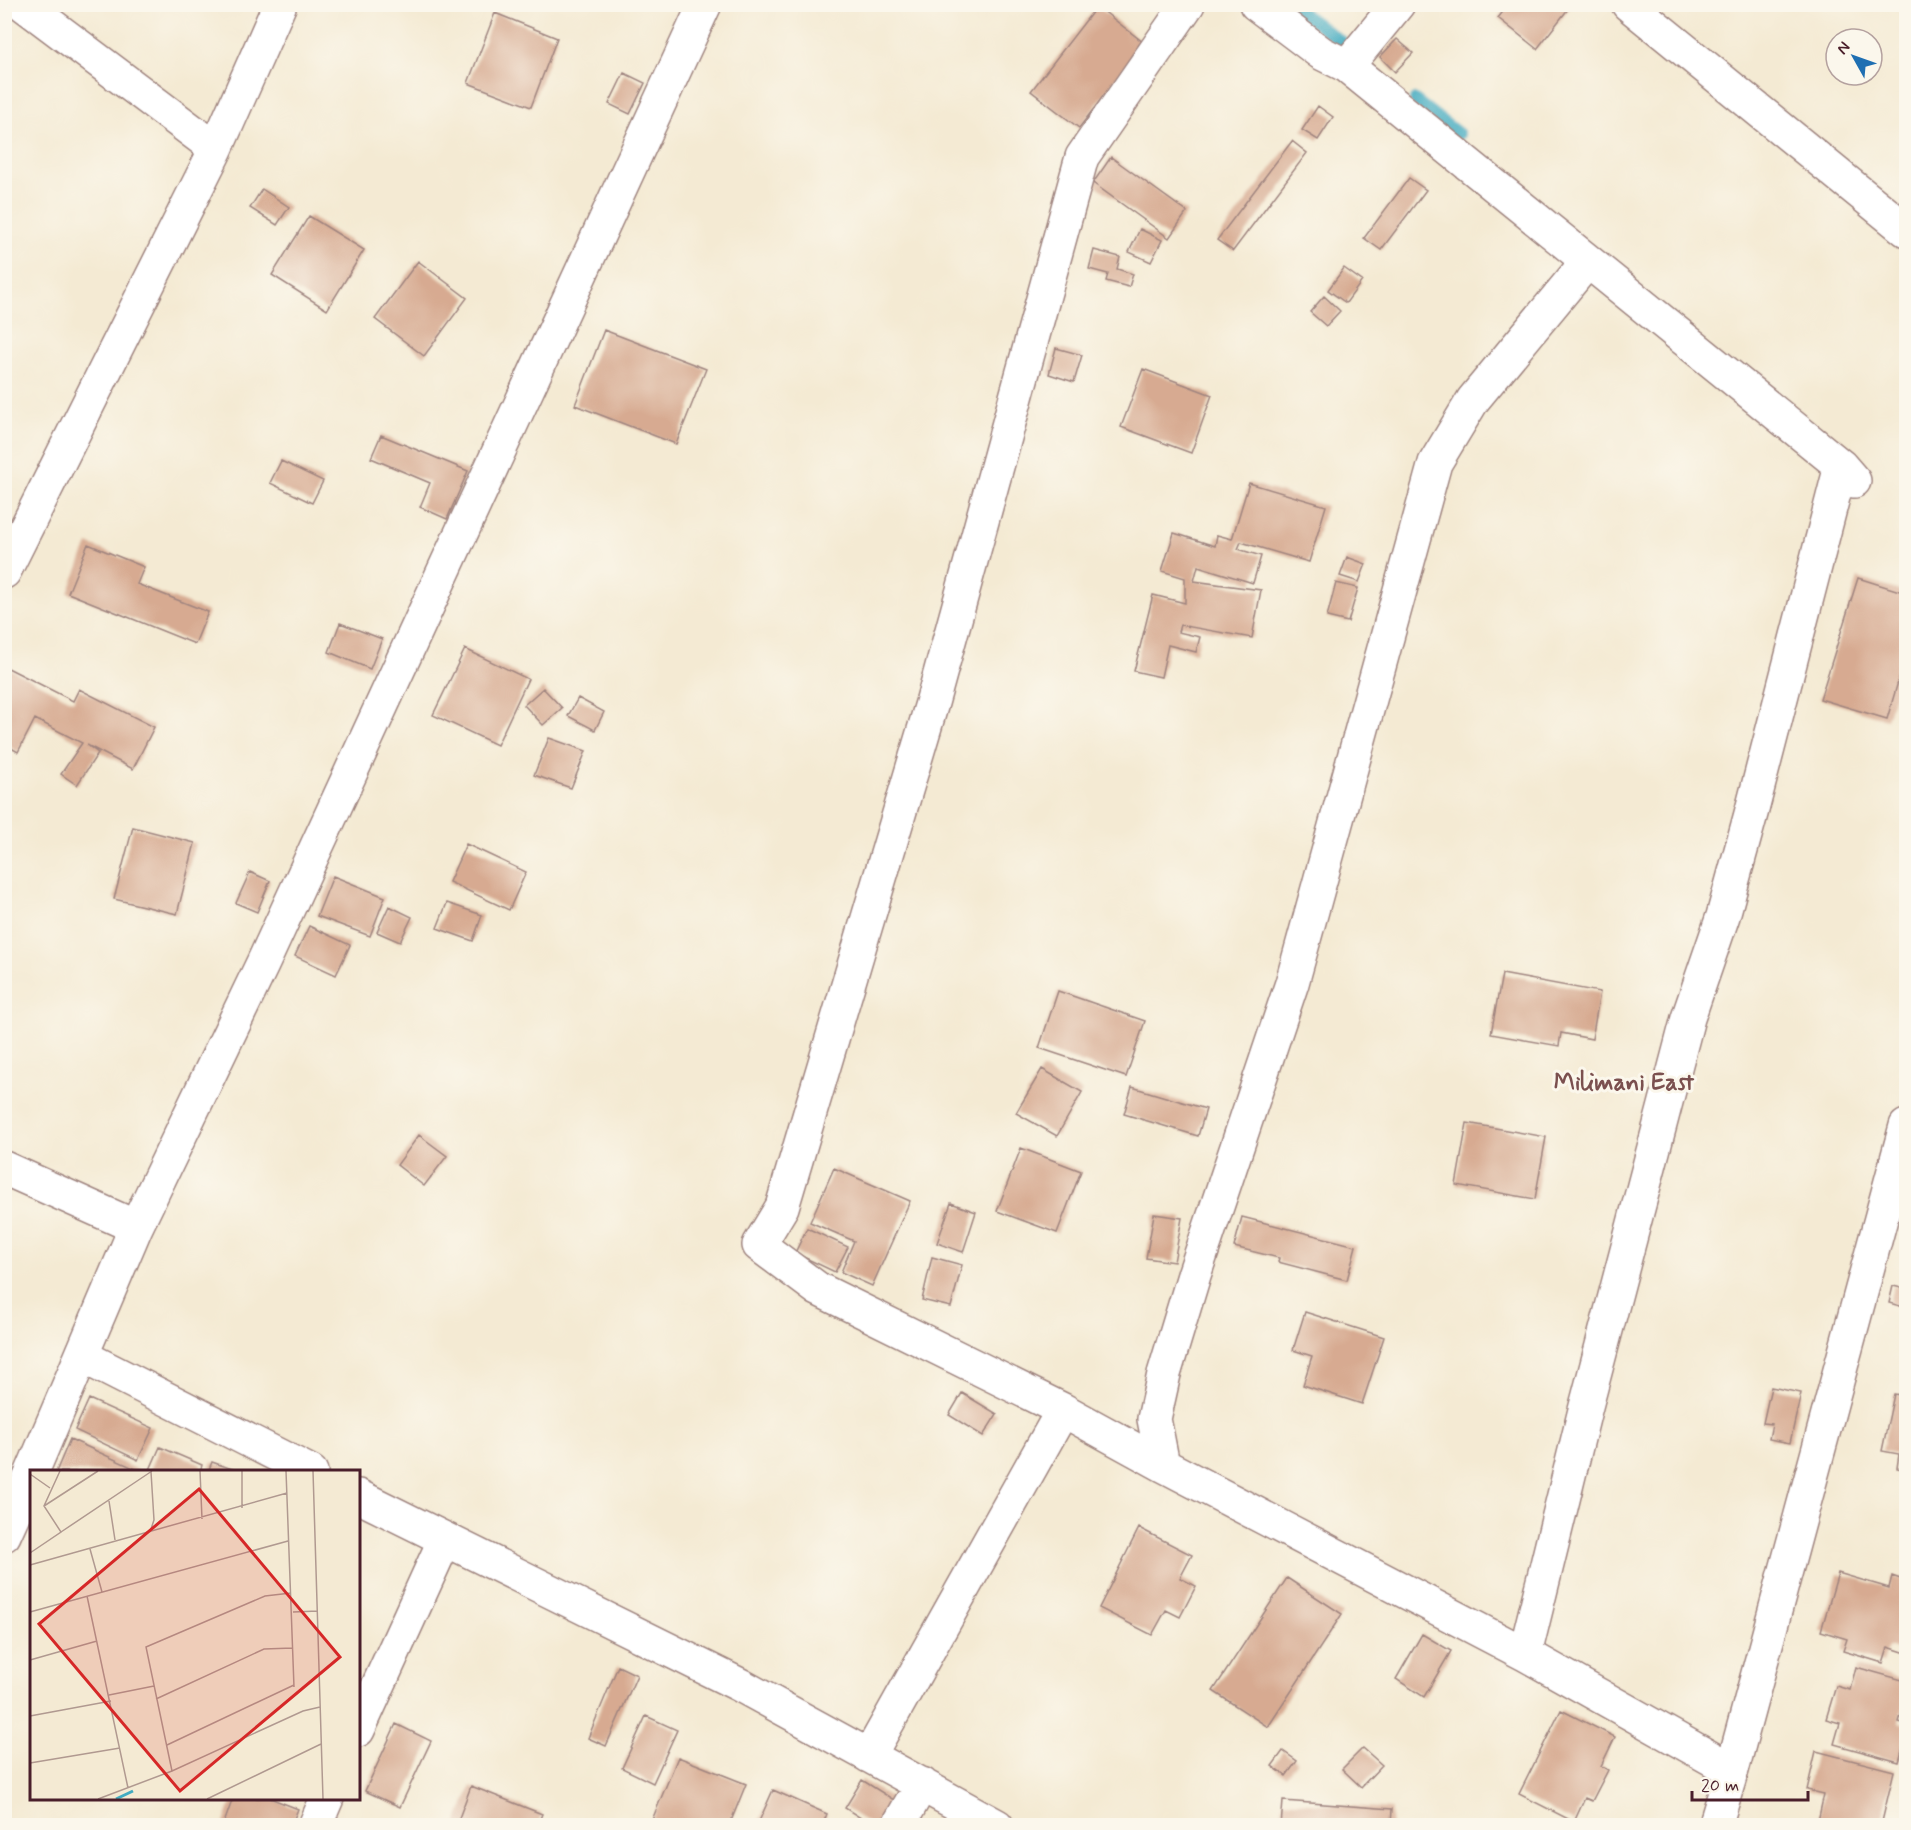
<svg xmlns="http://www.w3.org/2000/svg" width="1911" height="1830" font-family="Mynerve,sans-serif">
  <rect width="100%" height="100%" fill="#fbf7ec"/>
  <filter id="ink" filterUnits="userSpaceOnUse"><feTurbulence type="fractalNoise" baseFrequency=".0167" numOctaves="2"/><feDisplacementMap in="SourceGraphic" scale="12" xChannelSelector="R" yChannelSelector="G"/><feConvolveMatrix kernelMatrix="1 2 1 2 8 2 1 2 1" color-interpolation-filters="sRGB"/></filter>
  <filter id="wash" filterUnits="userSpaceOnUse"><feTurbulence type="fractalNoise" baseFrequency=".008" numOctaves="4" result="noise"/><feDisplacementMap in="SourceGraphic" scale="24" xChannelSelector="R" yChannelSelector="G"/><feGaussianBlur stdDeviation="1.35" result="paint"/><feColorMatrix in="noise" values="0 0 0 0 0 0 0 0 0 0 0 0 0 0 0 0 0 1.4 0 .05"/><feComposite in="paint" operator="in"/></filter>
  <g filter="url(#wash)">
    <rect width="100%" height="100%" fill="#f4ead3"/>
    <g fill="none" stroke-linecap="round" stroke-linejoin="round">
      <path stroke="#42abc1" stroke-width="12" d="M 1290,4 L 1349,47
        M 1415,100 L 1459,134"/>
    </g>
    <g id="blocks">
      <path fill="#d7aa91" d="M 1509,4 L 1572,4 L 1537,49 L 1498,18 Z
        M 1097,6 L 1144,43 L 1079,128 L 1031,91 Z
        M 495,13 L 557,38 L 531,107 L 468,83 Z
        M 1397,39 L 1413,53 L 1395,72 L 1380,57 Z
        M 624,73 L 645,83 L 630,114 L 609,104 Z
        M 1318,106 L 1333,117 L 1318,140 L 1302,130 Z
        M 1292,141 L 1307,153 L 1233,251 L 1217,240 Z
        M 1111,157 L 1187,212 L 1169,238 L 1093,183 Z
        M 1409,178 L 1426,190 L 1381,250 L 1364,238 Z
        M 262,189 L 289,207 L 277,225 L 250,208 Z
        M 309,216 L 364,250 L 327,310 L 272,275 Z
        M 1140,229 L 1162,240 L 1151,262 L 1129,252 Z
        M 1094,250 L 1120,257 L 1117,269 L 1133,274 L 1129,287 L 1106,281 L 1108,274 L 1089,269 Z
        M 418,261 L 467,298 L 424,356 L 375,319 Z
        M 1344,268 L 1362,281 L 1346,303 L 1328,290 Z
        M 4,288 L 11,293 L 4,301 Z
        M 1324,296 L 1340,311 L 1326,326 L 1310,312 Z
        M 604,330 L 706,369 L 676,444 L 575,405 Z
        M 1056,348 L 1082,355 L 1074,382 L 1049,374 Z
        M 1143,369 L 1212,395 L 1191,453 L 1121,427 Z
        M 381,435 L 468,471 L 447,519 L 420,507 L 430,483 L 371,458 Z
        M 281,461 L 323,481 L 312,503 L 270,483 Z
        M 1249,483 L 1326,506 L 1309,562 L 1241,542 L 1238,549 L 1261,556 L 1253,583 L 1198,566 L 1194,581 L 1261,590 L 1252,638 L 1180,625 L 1178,632 L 1200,637 L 1196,652 L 1168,645 L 1161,677 L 1134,671 L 1153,595 L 1185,603 L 1185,578 L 1162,571 L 1174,533 L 1215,546 L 1217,535 L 1232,539 Z
        M 88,544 L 144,567 L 137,584 L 208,612 L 195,644 L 68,593 Z
        M 1347,557 L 1366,564 L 1359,582 L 1340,576 Z
        M 1858,578 L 1906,593 L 1906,655 L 1887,719 L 1820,699 Z
        M 1336,583 L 1358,588 L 1348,622 L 1327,617 Z
        M 340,623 L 382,639 L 370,669 L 329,652 Z
        M 465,649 L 528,679 L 497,745 L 433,715 Z
        M 4,666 L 73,701 L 79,689 L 154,727 L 133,769 L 87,745 L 98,753 L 77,785 L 61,774 L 82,743 L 35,719 L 18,752 L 4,744 Z
        M 543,688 L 562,708 L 543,725 L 524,705 Z
        M 578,698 L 604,712 L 595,730 L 568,716 Z
        M 549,738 L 586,751 L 571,788 L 534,775 Z
        M 133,827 L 195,843 L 177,914 L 114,899 Z
        M 466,844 L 526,872 L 509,910 L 449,882 Z
        M 250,872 L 270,881 L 257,912 L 236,903 Z
        M 333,876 L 385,897 L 370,936 L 317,916 Z
        M 447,903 L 482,915 L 473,941 L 437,928 Z
        M 389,906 L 412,917 L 400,942 L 377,932 Z
        M 309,926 L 350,945 L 336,975 L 295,956 Z
        M 1502,974 L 1600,992 L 1592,1039 L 1561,1033 L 1559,1046 L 1491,1034 Z
        M 1058,991 L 1145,1021 L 1126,1077 L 1039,1048 Z
        M 1042,1069 L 1082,1092 L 1057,1136 L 1016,1113 Z
        M 1132,1087 L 1206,1109 L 1198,1136 L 1124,1114 Z
        M 1467,1123 L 1546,1137 L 1535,1199 L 1456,1185 Z
        M 419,1135 L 447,1156 L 424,1186 L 397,1165 Z
        M 1021,1148 L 1081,1171 L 1057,1233 L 997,1211 Z
        M 834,1168 L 910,1201 L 872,1286 L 841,1272 L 854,1241 L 810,1222 Z
        M 951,1203 L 976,1212 L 963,1252 L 937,1243 Z
        M 1154,1214 L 1182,1218 L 1174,1262 L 1146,1258 Z
        M 1242,1217 L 1356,1246 L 1347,1280 L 1278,1262 L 1279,1258 L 1234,1247 Z
        M 807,1228 L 848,1247 L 835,1272 L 795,1253 Z
        M 932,1257 L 962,1265 L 951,1307 L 922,1300 Z
        M 1893,1286 L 1906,1289 L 1904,1307 L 1889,1303 Z
        M 1305,1312 L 1384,1337 L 1362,1404 L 1303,1385 L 1312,1356 L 1293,1350 Z
        M 1771,1387 L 1801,1393 L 1790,1443 L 1769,1439 L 1772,1424 L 1763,1423 Z
        M 962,1393 L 997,1414 L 983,1436 L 949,1415 Z
        M 1894,1394 L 1906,1396 L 1906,1470 L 1897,1468 L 1899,1454 L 1882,1451 Z
        M 89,1399 L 153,1428 L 138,1460 L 75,1430 Z
        M 70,1439 L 138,1470 L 137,1472 L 56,1472 Z
        M 160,1447 L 202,1465 L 200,1472 L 149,1472 Z
        M 212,1462 L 238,1471 L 238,1472 L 208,1472 Z
        M 1139,1528 L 1192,1555 L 1180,1578 L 1196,1586 L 1180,1617 L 1166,1610 L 1152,1635 L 1099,1608 Z
        M 1838,1573 L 1889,1588 L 1892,1576 L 1906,1581 L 1906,1653 L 1888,1647 L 1883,1663 L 1843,1651 L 1847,1639 L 1821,1631 Z
        M 1287,1578 L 1342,1614 L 1268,1727 L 1213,1691 Z
        M 1422,1634 L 1451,1651 L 1424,1697 L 1396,1679 Z
        M 618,1666 L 637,1675 L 606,1746 L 588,1738 Z
        M 1856,1667 L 1906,1681 L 1906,1697 L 1899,1722 L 1906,1724 L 1906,1736 L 1899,1762 L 1834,1744 L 1840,1723 L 1826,1719 L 1836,1686 L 1850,1690 Z
        M 1561,1710 L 1615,1737 L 1601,1766 L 1608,1770 L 1592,1801 L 1585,1798 L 1574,1822 L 1519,1794 Z
        M 646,1716 L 677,1730 L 653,1783 L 622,1768 Z
        M 396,1724 L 431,1741 L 400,1807 L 365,1791 Z
        M 1363,1748 L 1382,1765 L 1361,1787 L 1342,1769 Z
        M 1283,1751 L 1297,1761 L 1286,1776 L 1272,1766 Z
        M 1816,1751 L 1894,1771 L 1881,1826 L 1817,1826 L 1824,1794 L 1807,1790 Z
        M 678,1757 L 746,1784 L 729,1826 L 665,1826 L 652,1820 Z
        M 862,1780 L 894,1800 L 878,1826 L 873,1826 L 845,1808 Z
        M 471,1786 L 542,1814 L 537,1826 L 456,1826 Z
        M 773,1790 L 827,1814 L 822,1826 L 757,1826 Z
        M 233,1798 L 270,1798 L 298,1809 L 291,1826 L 223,1826 Z
        M 1283,1801 L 1392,1809 L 1391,1826 L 1281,1826 Z"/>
    </g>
  </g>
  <g filter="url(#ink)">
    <use href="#blocks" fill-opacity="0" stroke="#9f847f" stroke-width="1.5"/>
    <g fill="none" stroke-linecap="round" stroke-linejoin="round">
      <defs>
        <path id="street" d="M 23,4 L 216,149
          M 1188,4 L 1082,157 L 932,703 L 782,1207 L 759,1245 L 818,1289 L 1063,1410 L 1163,1465 L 1525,1654 L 1732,1770
          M 1256,4 L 1321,53 L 1347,66 L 1841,466 L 1854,481
          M 1628,4 L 1906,230
          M 1347,66 L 1398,4
          M 4,572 L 216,149 L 280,4
          M 4,1168 L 136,1227
          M 82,1356 L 311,1472
          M 1163,1465 L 1154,1419 L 1164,1374 L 1194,1275 L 1292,983 L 1435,463 L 1473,400 L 1587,262
          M 32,1472 L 136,1227 L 263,963 L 705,4
          M 358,1496 L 740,1685 L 997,1826
          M 4,1535 L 32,1473
          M 1525,1654 L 1584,1414 L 1688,1018 L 1723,916 L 1752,810 L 1841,466
          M 358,1730 L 445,1539
          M 869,1756 L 1063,1410
          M 315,1826 L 327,1798
          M 898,1826 L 922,1784
          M 1715,1826 L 1732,1770 L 1906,1126"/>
      </defs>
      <use href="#street" stroke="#9f847f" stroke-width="36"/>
      <use href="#street" stroke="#fff" stroke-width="33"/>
    </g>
  </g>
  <g text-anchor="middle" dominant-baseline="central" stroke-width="6" stroke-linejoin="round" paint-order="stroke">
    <g font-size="24" font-weight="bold" fill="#7b504f" stroke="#fbf7ec">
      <text x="1624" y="1083">Milimani East</text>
    </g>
  </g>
  <g transform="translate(30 1470)">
    <rect width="330" height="330" fill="#f4ead3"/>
    <path fill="none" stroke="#42abc1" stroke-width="3" d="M 86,329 L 103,321"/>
    <path fill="none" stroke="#b09990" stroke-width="1.5" d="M 170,1 L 172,49M 212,1 L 212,38M 256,1 L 264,217M 283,1 L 293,329M 0,4 L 20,18M 79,31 L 85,70M 14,36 L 68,1M 31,62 L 122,1M 120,62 L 124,50 L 121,2M 60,79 L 72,122M 0,83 L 31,62 L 14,36 L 30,1M 0,95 L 257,23M 57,126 L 98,318M 0,142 L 258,71M 263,142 L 288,141M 0,190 L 67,171M 79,225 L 124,216M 126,229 L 234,179 L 263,178M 0,246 L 81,231M 137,275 L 264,215M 0,293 L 90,278M 142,301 L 116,177 L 235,126 L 261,123M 68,329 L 142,301 L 273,241 L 290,237M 177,329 L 291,274"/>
    <path fill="#d62828" fill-opacity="0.15" stroke="#d62828" stroke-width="3" d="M 169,19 L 310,187 L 150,321 L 9,154 Z"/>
    <rect width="330" height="330" fill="none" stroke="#4a1f2b" stroke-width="3"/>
  </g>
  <rect width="1911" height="1830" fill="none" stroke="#fbf7ec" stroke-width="24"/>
  <g transform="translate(1854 57) rotate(310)"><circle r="28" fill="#fbf7ec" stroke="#b4a19f" stroke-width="1.5"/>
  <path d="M0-4.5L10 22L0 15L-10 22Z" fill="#1f6fb2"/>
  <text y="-9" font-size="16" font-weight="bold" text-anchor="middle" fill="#4a1f2b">N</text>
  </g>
  <path d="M1692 1791v9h116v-9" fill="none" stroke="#4a1f2b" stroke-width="3"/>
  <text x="1701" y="1791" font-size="18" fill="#4a1f2b" stroke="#fbf7ec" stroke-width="4.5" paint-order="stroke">20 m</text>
</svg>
